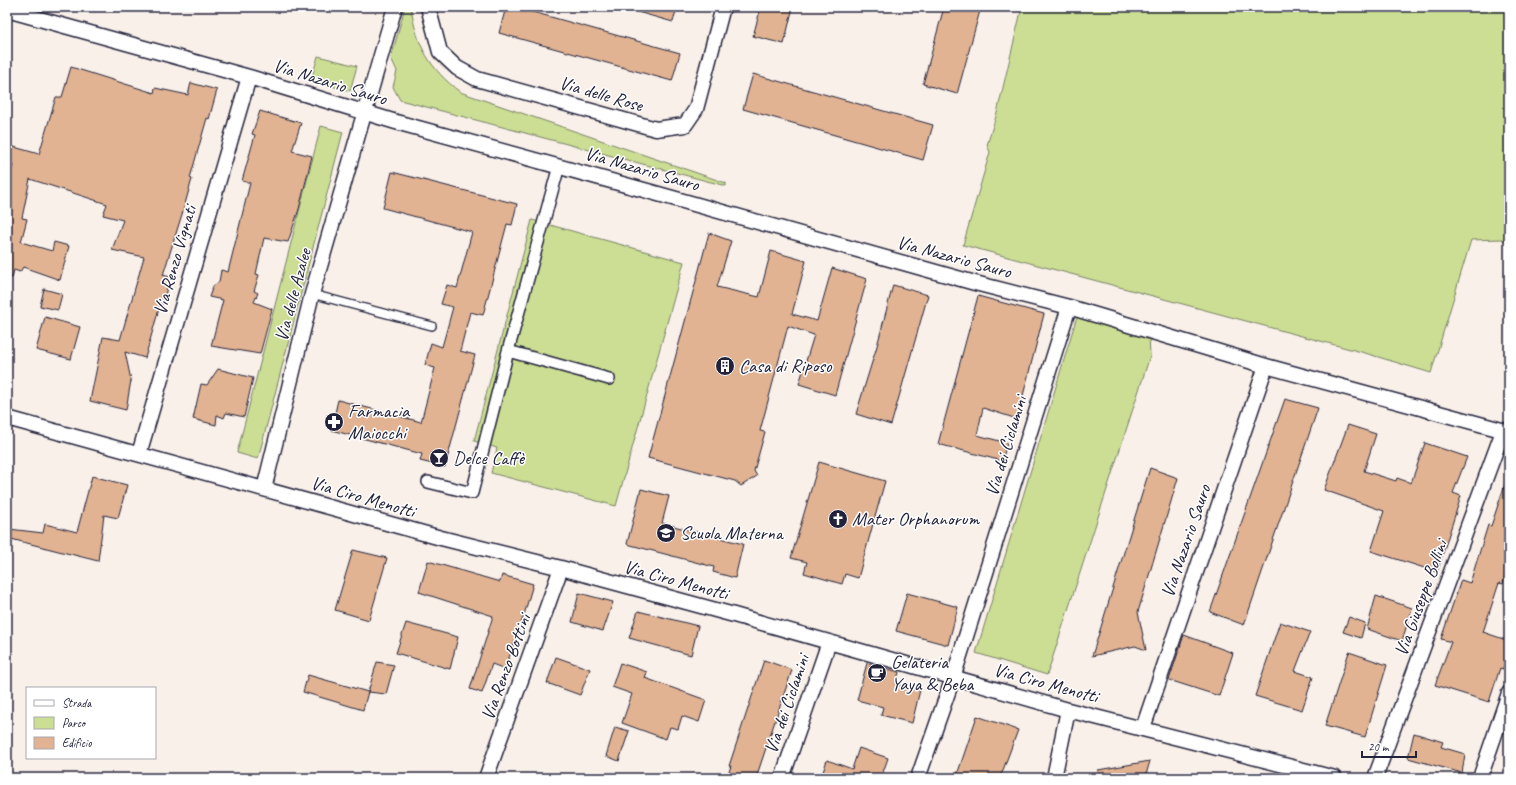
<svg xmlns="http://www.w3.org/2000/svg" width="1516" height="785" font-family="Caveat,sans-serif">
  <rect width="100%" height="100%" fill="#f9f0e9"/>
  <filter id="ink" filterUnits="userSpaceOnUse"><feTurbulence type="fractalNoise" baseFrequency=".025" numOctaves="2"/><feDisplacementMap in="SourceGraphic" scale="8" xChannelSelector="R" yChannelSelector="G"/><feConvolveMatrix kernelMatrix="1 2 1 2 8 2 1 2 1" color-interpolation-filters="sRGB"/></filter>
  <g filter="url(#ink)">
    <path fill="#ccde93" stroke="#778067" d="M 405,7 L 411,7 C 416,45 430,69 460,92 L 726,183 L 726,186 L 400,100 L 393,87 L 397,71 L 391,58 Z
      M 1022,7 L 1509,7 L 1509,242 L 1501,239 L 1471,240 L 1431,373 L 1365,353 L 963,245 L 990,152 L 987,145 L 997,113 Z
      M 318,56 L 357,66 L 350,91 L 313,81 L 312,77 Z
      M 321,126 L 343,132 L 258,459 L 237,453 Z
      M 532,220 L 684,262 L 616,506 L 491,473 L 497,448 L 474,441 Z
      M 1078,313 L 1149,334 L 1150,356 L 1047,675 L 976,653 Z"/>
    <path fill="#e1b392" stroke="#22223b" d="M 506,7 L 515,7 L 680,53 L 672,81 L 499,33 Z
      M 634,7 L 677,7 L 673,22 L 634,11 Z
      M 761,7 L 793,7 L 784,44 L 753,36 Z
      M 944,7 L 981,7 L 957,94 L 923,84 Z
      M 71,67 L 154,93 L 155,88 L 188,95 L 191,83 L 217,90 L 209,119 L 207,118 L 190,178 L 192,179 L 183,211 L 163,275 L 170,277 L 162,306 L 160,305 L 145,358 L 125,352 L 131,380 L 126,410 L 90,401 L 103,337 L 120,340 L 144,257 L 112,250 L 123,220 L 103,215 L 107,204 L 30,179 L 22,218 L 27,219 L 21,242 L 52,251 L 54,242 L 69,246 L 60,280 L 23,267 L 20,272 L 14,270 L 12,278 L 7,277 L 7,185 L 13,165 L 7,164 L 7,145 L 39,154 L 56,97 L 62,97 Z
      M 753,74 L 933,125 L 923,160 L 743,109 Z
      M 260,111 L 301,123 L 292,151 L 312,156 L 299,209 L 288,242 L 264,238 L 256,274 L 259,275 L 254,291 L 258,293 L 254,302 L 272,309 L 260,354 L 211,346 L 223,300 L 209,297 L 213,286 L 219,282 L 221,270 L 228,272 L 250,183 L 242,181 L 255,135 L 252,134 Z
      M 392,172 L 517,204 L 512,225 L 507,224 L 483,315 L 470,312 L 460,351 L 475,355 L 445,467 L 420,461 L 422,454 L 331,430 L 338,400 L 421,422 L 435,368 L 425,365 L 431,343 L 442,347 L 453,307 L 441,304 L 447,285 L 457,288 L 472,232 L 383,208 Z
      M 709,233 L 731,241 L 717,287 L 759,297 L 771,251 L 806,261 L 792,314 L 817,321 L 832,268 L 867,279 L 835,395 L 799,384 L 814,335 L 788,326 L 760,431 L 765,432 L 754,471 L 757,476 L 741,486 L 735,481 L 648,458 Z
      M 893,285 L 928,295 L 891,425 L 856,414 L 877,346 Z
      M 44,289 L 62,294 L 58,310 L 40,306 Z
      M 978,296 L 1044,314 L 1017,419 L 983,408 L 977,435 L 1007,443 L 1002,461 L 938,444 Z
      M 45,317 L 80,327 L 71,359 L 36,350 Z
      M 218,369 L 253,378 L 244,417 L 226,413 L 224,418 L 217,415 L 216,425 L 193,419 L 201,384 L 207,385 Z
      M 1285,399 L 1318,408 L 1244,625 L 1210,612 Z
      M 1348,425 L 1376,434 L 1364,471 L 1396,481 L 1397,478 L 1411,483 L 1425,443 L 1467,457 L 1453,493 L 1461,496 L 1437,572 L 1371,551 L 1384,511 L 1324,490 Z
      M 819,462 L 885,481 L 858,578 L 845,574 L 842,584 L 804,573 L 807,562 L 791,558 Z
      M 1150,468 L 1178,478 L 1138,612 L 1146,650 L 1135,646 L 1092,656 Z
      M 92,476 L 127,485 L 118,518 L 104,515 L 98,561 L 7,538 L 9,529 L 43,533 L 45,524 L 77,532 Z
      M 1506,481 L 1509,482 L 1509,561 L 1503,584 L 1499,583 L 1483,632 L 1509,641 L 1509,653 L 1503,669 L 1500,668 L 1489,702 L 1435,685 L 1451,642 L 1441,639 L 1461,580 L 1470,583 L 1488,525 L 1491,526 Z
      M 641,489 L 669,496 L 662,523 L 743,544 L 735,578 L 713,572 L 714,567 L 627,544 Z
      M 353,550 L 387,558 L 369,620 L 335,610 Z
      M 428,561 L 500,582 L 502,575 L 533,584 L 524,615 L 505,669 L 492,664 L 482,693 L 470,689 L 493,616 L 419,592 Z
      M 579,593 L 613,602 L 603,631 L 572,622 Z
      M 907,593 L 958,607 L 948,645 L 896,631 Z
      M 1376,596 L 1412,608 L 1402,641 L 1367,629 Z
      M 638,611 L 698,626 L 691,655 L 629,638 Z
      M 1349,617 L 1365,623 L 1361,638 L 1343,632 Z
      M 1280,622 L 1310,632 L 1295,671 L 1313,677 L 1302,710 L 1255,696 Z
      M 406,623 L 458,637 L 450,669 L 396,653 Z
      M 1184,635 L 1233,653 L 1219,696 L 1169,680 Z
      M 1349,652 L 1387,665 L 1365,737 L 1325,726 Z
      M 556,657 L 590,669 L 580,695 L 547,683 Z
      M 764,660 L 792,670 L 756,778 L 727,778 L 731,766 L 729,766 Z
      M 377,662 L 394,665 L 386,694 L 368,692 Z
      M 620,663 L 647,672 L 645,678 L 706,700 L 699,722 L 682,716 L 678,729 L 670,727 L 666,739 L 622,723 L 632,694 L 612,687 Z
      M 867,663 L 899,672 L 896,684 L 920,690 L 912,723 L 881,715 L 883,707 L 857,700 Z
      M 308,675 L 368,692 L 363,710 L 303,692 Z
      M 977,716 L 1018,730 L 1000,778 L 956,778 Z
      M 615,727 L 629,731 L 619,761 L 606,756 Z
      M 1414,733 L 1443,742 L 1441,747 L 1465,754 L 1462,773 L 1408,758 Z
      M 859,748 L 888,758 L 881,778 L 821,778 L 827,760 L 852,769 Z
      M 1150,761 L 1145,778 L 1099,778 L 1098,770 Z"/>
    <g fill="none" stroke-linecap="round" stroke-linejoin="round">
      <defs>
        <path id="service" d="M 312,294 L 432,326"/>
        <path id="pedestrian" d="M 508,351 L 609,379
          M 428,482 L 472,493 L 508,351 L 559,166"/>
        <path id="minor" d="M 428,7 L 440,52 L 457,68 L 477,79 L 656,129 L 685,125 L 696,109 L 723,7
          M 7,10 L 249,77 L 396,122 L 644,190 L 975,283 L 1069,307 L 1266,366 L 1509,432
          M 7,418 L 441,538 L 561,568 L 734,615 L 1068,710 L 1335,778
          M 139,454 L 249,77
          M 264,489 L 312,294 L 395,7
          M 1143,728 L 1266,366
          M 486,778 L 561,568
          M 782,778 L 829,642
          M 918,778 L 953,678 L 1069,307
          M 1054,778 L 1068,710
          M 1375,778 L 1503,431
          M 1480,778 L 1509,693"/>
      </defs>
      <use href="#service" stroke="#22223b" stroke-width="10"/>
      <use href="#pedestrian" stroke="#22223b" stroke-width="14"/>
      <use href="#minor" stroke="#22223b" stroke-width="17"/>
      <use href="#service" stroke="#fff" stroke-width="7"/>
      <use href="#pedestrian" stroke="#fff" stroke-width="11"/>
      <use href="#minor" stroke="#fff" stroke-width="14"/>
    </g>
  </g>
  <defs>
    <symbol id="building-disc" viewBox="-11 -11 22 22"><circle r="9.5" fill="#22223b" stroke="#fff"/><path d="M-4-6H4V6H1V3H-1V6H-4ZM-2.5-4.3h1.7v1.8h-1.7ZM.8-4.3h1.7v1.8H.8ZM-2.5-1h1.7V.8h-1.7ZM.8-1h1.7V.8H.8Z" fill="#fff"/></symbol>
    <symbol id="pharmacy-disc" viewBox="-11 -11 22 22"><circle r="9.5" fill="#22223b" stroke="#fff"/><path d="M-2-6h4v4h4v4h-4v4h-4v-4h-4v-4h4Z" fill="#fff"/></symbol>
    <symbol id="bar-disc" viewBox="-11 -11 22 22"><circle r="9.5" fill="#22223b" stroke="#fff"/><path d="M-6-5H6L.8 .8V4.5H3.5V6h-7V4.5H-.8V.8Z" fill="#fff"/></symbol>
    <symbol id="church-disc" viewBox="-11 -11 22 22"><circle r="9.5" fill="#22223b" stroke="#fff"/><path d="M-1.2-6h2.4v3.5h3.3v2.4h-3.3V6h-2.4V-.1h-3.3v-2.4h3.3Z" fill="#fff"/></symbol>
    <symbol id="school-disc" viewBox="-11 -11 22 22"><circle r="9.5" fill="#22223b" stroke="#fff"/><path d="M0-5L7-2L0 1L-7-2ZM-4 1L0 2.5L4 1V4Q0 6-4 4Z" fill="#fff"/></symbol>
    <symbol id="cafe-disc" viewBox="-11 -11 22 22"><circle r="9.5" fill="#22223b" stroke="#fff"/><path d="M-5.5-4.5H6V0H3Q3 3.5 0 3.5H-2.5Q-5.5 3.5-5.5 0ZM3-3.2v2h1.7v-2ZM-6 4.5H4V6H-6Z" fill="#fff"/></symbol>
  </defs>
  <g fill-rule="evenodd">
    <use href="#building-disc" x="714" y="355" width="22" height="22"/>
    <use href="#pharmacy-disc" x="323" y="411" width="22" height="22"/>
    <use href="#bar-disc" x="428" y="447" width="22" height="22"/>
    <use href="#church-disc" x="827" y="508" width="22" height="22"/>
    <use href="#school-disc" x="655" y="522" width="22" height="22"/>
    <use href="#cafe-disc" x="866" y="662" width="22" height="22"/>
  </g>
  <g text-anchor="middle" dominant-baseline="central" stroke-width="3" stroke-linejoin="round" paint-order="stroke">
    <g font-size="19" fill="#22223b" stroke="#fff">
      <text transform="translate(330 82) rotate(17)">Via Nazario Sauro</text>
      <text transform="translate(601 94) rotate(16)">Via delle Rose</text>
      <text transform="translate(642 169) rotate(16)">Via Nazario Sauro</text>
      <text transform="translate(954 257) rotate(15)">Via Nazario Sauro</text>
      <text transform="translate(175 260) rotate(-74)">Via Renzo Vignati</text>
      <text transform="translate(293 295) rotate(-75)">Via delle Azalee</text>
      <text transform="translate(1006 446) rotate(-73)">Via dei Ciclamini</text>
      <text transform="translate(363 497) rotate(16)">Via Ciro Menotti</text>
      <text transform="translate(1186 541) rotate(-71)">Via Nazario Sauro</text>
      <text transform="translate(676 580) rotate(15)">Via Ciro Menotti</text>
      <text transform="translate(1421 598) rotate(-70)">Via Giuseppe Bollini</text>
      <text transform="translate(506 667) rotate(-70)">Via Renzo Bottini</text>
      <text transform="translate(1046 683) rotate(15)">Via Ciro Menotti</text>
      <text transform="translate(787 704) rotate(-71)">Via dei Ciclamini</text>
    </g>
    <g font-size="19" fill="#22223b" stroke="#fff" text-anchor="start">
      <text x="739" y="366">Casa di Riposo</text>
      <text x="348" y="411">Farmacia<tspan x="348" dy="22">Maiocchi</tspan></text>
      <text x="453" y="458">Delce Caffè</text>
      <text x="852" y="519">Mater Orphanorum</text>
      <text x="680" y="533">Scuola Materna</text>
      <text x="891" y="662">Gelateria<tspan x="891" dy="22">Yaya &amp; Beba</tspan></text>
    </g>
  </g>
  <rect width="1516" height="785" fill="none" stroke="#fff" stroke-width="24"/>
  <rect x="12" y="12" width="1492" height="761" fill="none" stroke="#22223b" stroke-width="1.5" filter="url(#ink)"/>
  <rect x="26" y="687" width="130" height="72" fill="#ffffff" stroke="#a7a7b1"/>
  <rect x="34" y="700" width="20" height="6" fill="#ffffff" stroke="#a7a7b1"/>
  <text x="62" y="707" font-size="12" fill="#22223b">Strada</text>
  <rect x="34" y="717" width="20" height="12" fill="#ccde93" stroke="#a7a7b1"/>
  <text x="62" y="727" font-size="12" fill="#22223b">Parco</text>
  <rect x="34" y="737" width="20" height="12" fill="#e1b392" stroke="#a7a7b1"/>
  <text x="62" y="747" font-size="12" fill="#22223b">Edificio</text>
  <path d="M1362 751v6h54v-6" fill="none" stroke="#22223b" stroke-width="2"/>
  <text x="1368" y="751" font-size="12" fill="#22223b" stroke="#ffffff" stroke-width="3" paint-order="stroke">20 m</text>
</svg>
